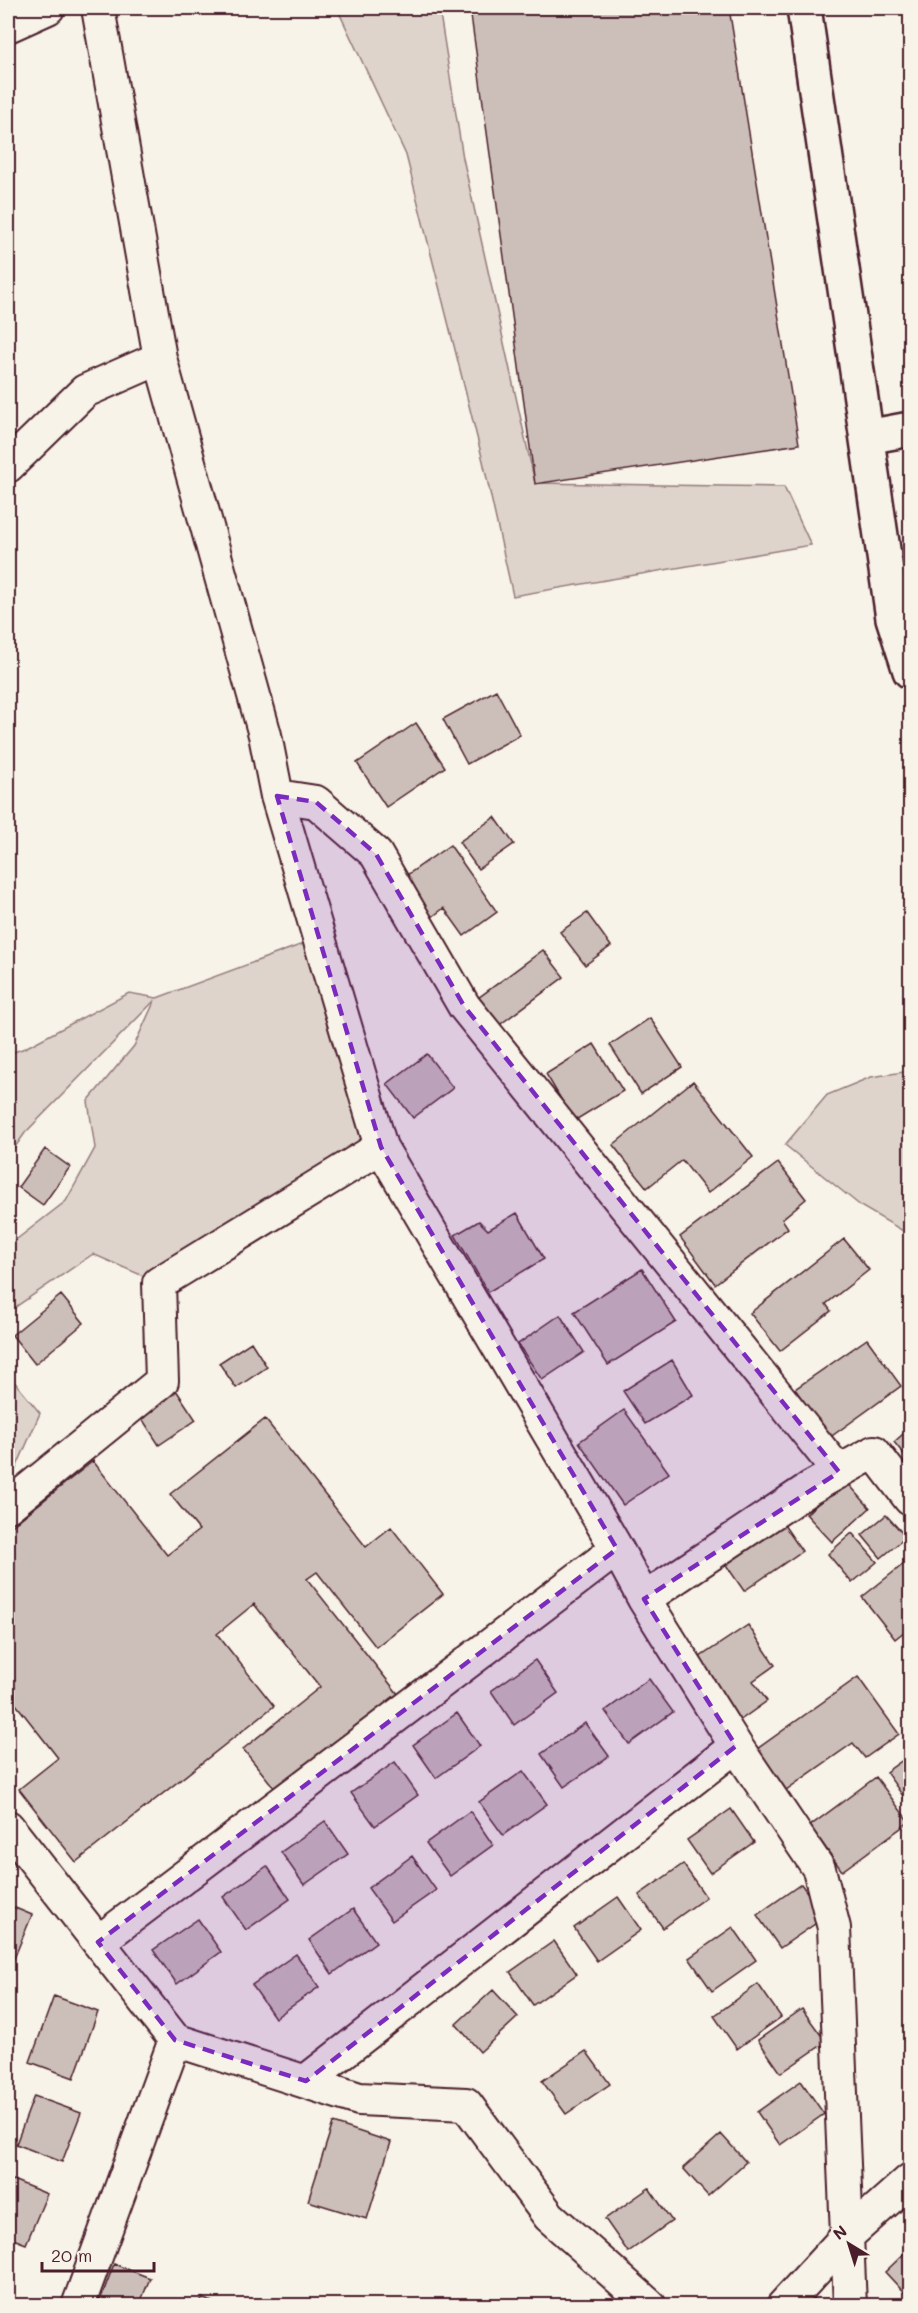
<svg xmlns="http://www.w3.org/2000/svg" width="918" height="2313" font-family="Mali,sans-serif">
  <rect width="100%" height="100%" fill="#f7f3e8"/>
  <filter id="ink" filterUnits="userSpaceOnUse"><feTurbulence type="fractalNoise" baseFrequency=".0167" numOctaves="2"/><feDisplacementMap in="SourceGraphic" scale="12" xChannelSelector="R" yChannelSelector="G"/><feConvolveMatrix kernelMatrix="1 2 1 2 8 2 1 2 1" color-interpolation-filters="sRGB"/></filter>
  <g filter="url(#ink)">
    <path fill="#ded4cc" stroke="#947a7c" stroke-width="1.5" d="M 337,8 L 439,8 L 463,158 L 535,483 L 784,487 L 811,545 L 513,596 L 483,461 L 406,155 Z
      M 319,938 L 381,1147 L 159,1283 L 93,1254 L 8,1312 L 8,1246 L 66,1201 L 95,1148 L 88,1101 L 134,1046 L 155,1000 L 25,1133 L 8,1157 L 8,1054 L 25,1048 L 129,993 L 157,998 Z
      M 910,1071 L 910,1235 L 862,1207 L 785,1145 L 827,1095 L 871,1077 Z
      M 8,1374 L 40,1413 L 11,1480 L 8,1481 Z"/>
    <path fill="#ccbfb9" stroke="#4a1f2b" stroke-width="1.5" d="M 470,8 L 729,8 L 799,444 L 535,484 Z
      M 496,690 L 520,735 L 467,764 L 443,719 Z
      M 416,723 L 445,767 L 386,807 L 357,763 Z
      M 495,817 L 514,844 L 478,869 L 459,842 Z
      M 450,845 L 497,912 L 464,936 L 444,908 L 428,920 L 400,880 Z
      M 587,913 L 611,946 L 585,965 L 560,932 Z
      M 543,950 L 564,977 L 494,1029 L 474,1001 Z
      M 650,1018 L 682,1067 L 641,1094 L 610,1045 Z
      M 594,1044 L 623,1091 L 574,1121 L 546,1074 Z
      M 427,1054 L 453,1088 L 413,1118 L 387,1084 Z
      M 693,1081 L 753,1157 L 708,1193 L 682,1160 L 647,1188 L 613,1145 Z
      M 45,1149 L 70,1167 L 43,1205 L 18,1187 Z
      M 778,1163 L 806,1199 L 782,1219 L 788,1228 L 715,1284 L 680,1237 Z
      M 517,1213 L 544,1259 L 488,1292 L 455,1235 L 479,1221 L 488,1230 Z
      M 844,1239 L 869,1270 L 826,1304 L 831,1311 L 780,1351 L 750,1313 Z
      M 642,1269 L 676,1322 L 608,1365 L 574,1312 Z
      M 61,1295 L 84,1323 L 35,1364 L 12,1335 Z
      M 560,1315 L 584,1352 L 542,1380 L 518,1344 Z
      M 867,1339 L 901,1386 L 829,1438 L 795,1389 Z
      M 251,1342 L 267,1367 L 236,1388 L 219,1363 Z
      M 672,1360 L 693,1395 L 645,1424 L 623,1391 Z
      M 176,1390 L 196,1420 L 159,1445 L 139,1414 Z
      M 624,1410 L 669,1473 L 623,1505 L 579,1442 Z
      M 265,1419 L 366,1547 L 391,1527 L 443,1594 L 376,1647 L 317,1572 L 307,1579 L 398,1694 L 276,1790 L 243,1749 L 320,1687 L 254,1604 L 217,1634 L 274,1706 L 76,1862 L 19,1789 L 58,1758 L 8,1694 L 8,1529 L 93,1461 L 167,1555 L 199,1530 L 170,1494 Z
      M 910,1428 L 910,1462 L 894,1442 Z
      M 845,1480 L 870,1508 L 832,1542 L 806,1514 Z
      M 886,1515 L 906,1537 L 881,1558 L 862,1535 Z
      M 782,1522 L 802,1551 L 744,1591 L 724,1562 Z
      M 852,1533 L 877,1562 L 852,1583 L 828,1554 Z
      M 910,1559 L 910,1627 L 895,1639 L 862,1597 Z
      M 748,1625 L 775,1665 L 753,1681 L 767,1701 L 739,1721 L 697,1659 Z
      M 535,1660 L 558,1693 L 514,1725 L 491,1691 Z
      M 858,1677 L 899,1734 L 865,1758 L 853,1743 L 786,1790 L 757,1749 Z
      M 649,1679 L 673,1712 L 629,1744 L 605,1711 Z
      M 457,1713 L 480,1746 L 436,1778 L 413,1745 Z
      M 585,1723 L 609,1756 L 564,1787 L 541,1754 Z
      M 910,1755 L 910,1806 L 886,1772 Z
      M 395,1762 L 418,1795 L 375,1826 L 351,1793 Z
      M 523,1771 L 547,1804 L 503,1835 L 479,1802 Z
      M 876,1777 L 909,1822 L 842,1871 L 810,1826 Z
      M 731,1809 L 754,1842 L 710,1873 L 687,1840 Z
      M 470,1811 L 493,1845 L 450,1876 L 426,1843 Z
      M 325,1821 L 348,1854 L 304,1885 L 281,1852 Z
      M 412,1856 L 436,1890 L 392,1921 L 368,1888 Z
      M 683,1864 L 706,1897 L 663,1928 L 639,1895 Z
      M 267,1866 L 290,1899 L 246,1930 L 223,1897 Z
      M 801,1884 L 825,1917 L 780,1948 L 757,1915 Z
      M 618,1897 L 641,1930 L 597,1961 L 574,1928 Z
      M 8,1905 L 32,1915 L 8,1973 Z
      M 353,1909 L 376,1942 L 332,1974 L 309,1940 Z
      M 198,1919 L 221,1952 L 177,1984 L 153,1950 Z
      M 733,1927 L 756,1960 L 712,1991 L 689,1958 Z
      M 554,1941 L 577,1974 L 533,2005 L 510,1972 Z
      M 296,1954 L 319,1987 L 275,2018 L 252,1985 Z
      M 758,1984 L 781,2017 L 737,2049 L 714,2016 Z
      M 493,1990 L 518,2017 L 480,2052 L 456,2024 Z
      M 54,1996 L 98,2012 L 74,2078 L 30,2062 Z
      M 802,2009 L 826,2042 L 781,2073 L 758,2040 Z
      M 586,2051 L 610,2084 L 566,2114 L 542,2081 Z
      M 801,2081 L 824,2114 L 780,2145 L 757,2112 Z
      M 34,2096 L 81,2113 L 62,2162 L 16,2144 Z
      M 333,2123 L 391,2142 L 367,2219 L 308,2201 Z
      M 721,2134 L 746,2162 L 708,2196 L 683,2168 Z
      M 8,2178 L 47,2194 L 26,2244 L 8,2237 Z
      M 649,2188 L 672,2221 L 628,2252 L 605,2219 Z
      M 910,2248 L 910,2299 L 885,2272 Z
      M 114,2264 L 150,2278 L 139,2306 L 98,2306 Z
      M 202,2298 L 222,2306 L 199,2306 Z"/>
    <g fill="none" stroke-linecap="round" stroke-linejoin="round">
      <defs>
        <path id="street" d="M 98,8 L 160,358 L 265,735 L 277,796 L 381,1147 L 617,1549 L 644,1599 L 736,1746 L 819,1869 L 834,1928 L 850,2306
          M 8,26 L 48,8
          M 8,466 L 85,391 L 160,358
          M 277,796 L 316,802 L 376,854 L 464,1006 L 839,1472
          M 8,1506 L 162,1381 L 159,1283 L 381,1147
          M 644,1599 L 810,1488 L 874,1452 L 910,1499
          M 8,1827 L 175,2040 L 359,2099 L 466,2104 L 549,2216 L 650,2306
          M 98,1942 L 617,1549
          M 306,2081 L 736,1746
          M 78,2306 L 175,2040
          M 783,2306 L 846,2237 L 910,2180"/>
        <path id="secondary" d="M 804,8 L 893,618 L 910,671
          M 867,437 L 910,429"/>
      </defs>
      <use href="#street" stroke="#4a1f2b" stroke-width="36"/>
      <use href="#secondary" stroke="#4a1f2b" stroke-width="38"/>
      <use href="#street" stroke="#f7f3e8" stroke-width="32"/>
      <use href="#secondary" stroke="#f7f3e8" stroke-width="33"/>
    </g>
  </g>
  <path fill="#7b2cbf" fill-opacity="0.2" stroke="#7b2cbf" stroke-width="4.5" stroke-dasharray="12 8" stroke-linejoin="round" d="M 277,796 L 316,802 L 376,854 L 464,1006 L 839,1472 L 644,1599 L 736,1746 L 306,2081 L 175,2040 L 98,1942 L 617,1549 L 381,1147 Z"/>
  <rect width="918" height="2313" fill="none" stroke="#f7f3e8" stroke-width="30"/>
  <rect x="15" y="15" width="888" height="2283" fill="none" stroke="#4a1f2b" stroke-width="2" filter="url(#ink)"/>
  <g transform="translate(849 2244) rotate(322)" stroke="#f7f3e8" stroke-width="4.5" paint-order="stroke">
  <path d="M0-4.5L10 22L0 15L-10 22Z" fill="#4a1f2b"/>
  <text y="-9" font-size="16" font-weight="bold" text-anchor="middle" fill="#4a1f2b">N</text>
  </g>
  <path d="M42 2262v9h112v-9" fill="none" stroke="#4a1f2b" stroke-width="3"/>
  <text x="51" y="2262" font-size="18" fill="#4a1f2b" stroke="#f7f3e8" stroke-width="4.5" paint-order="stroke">20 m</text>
</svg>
